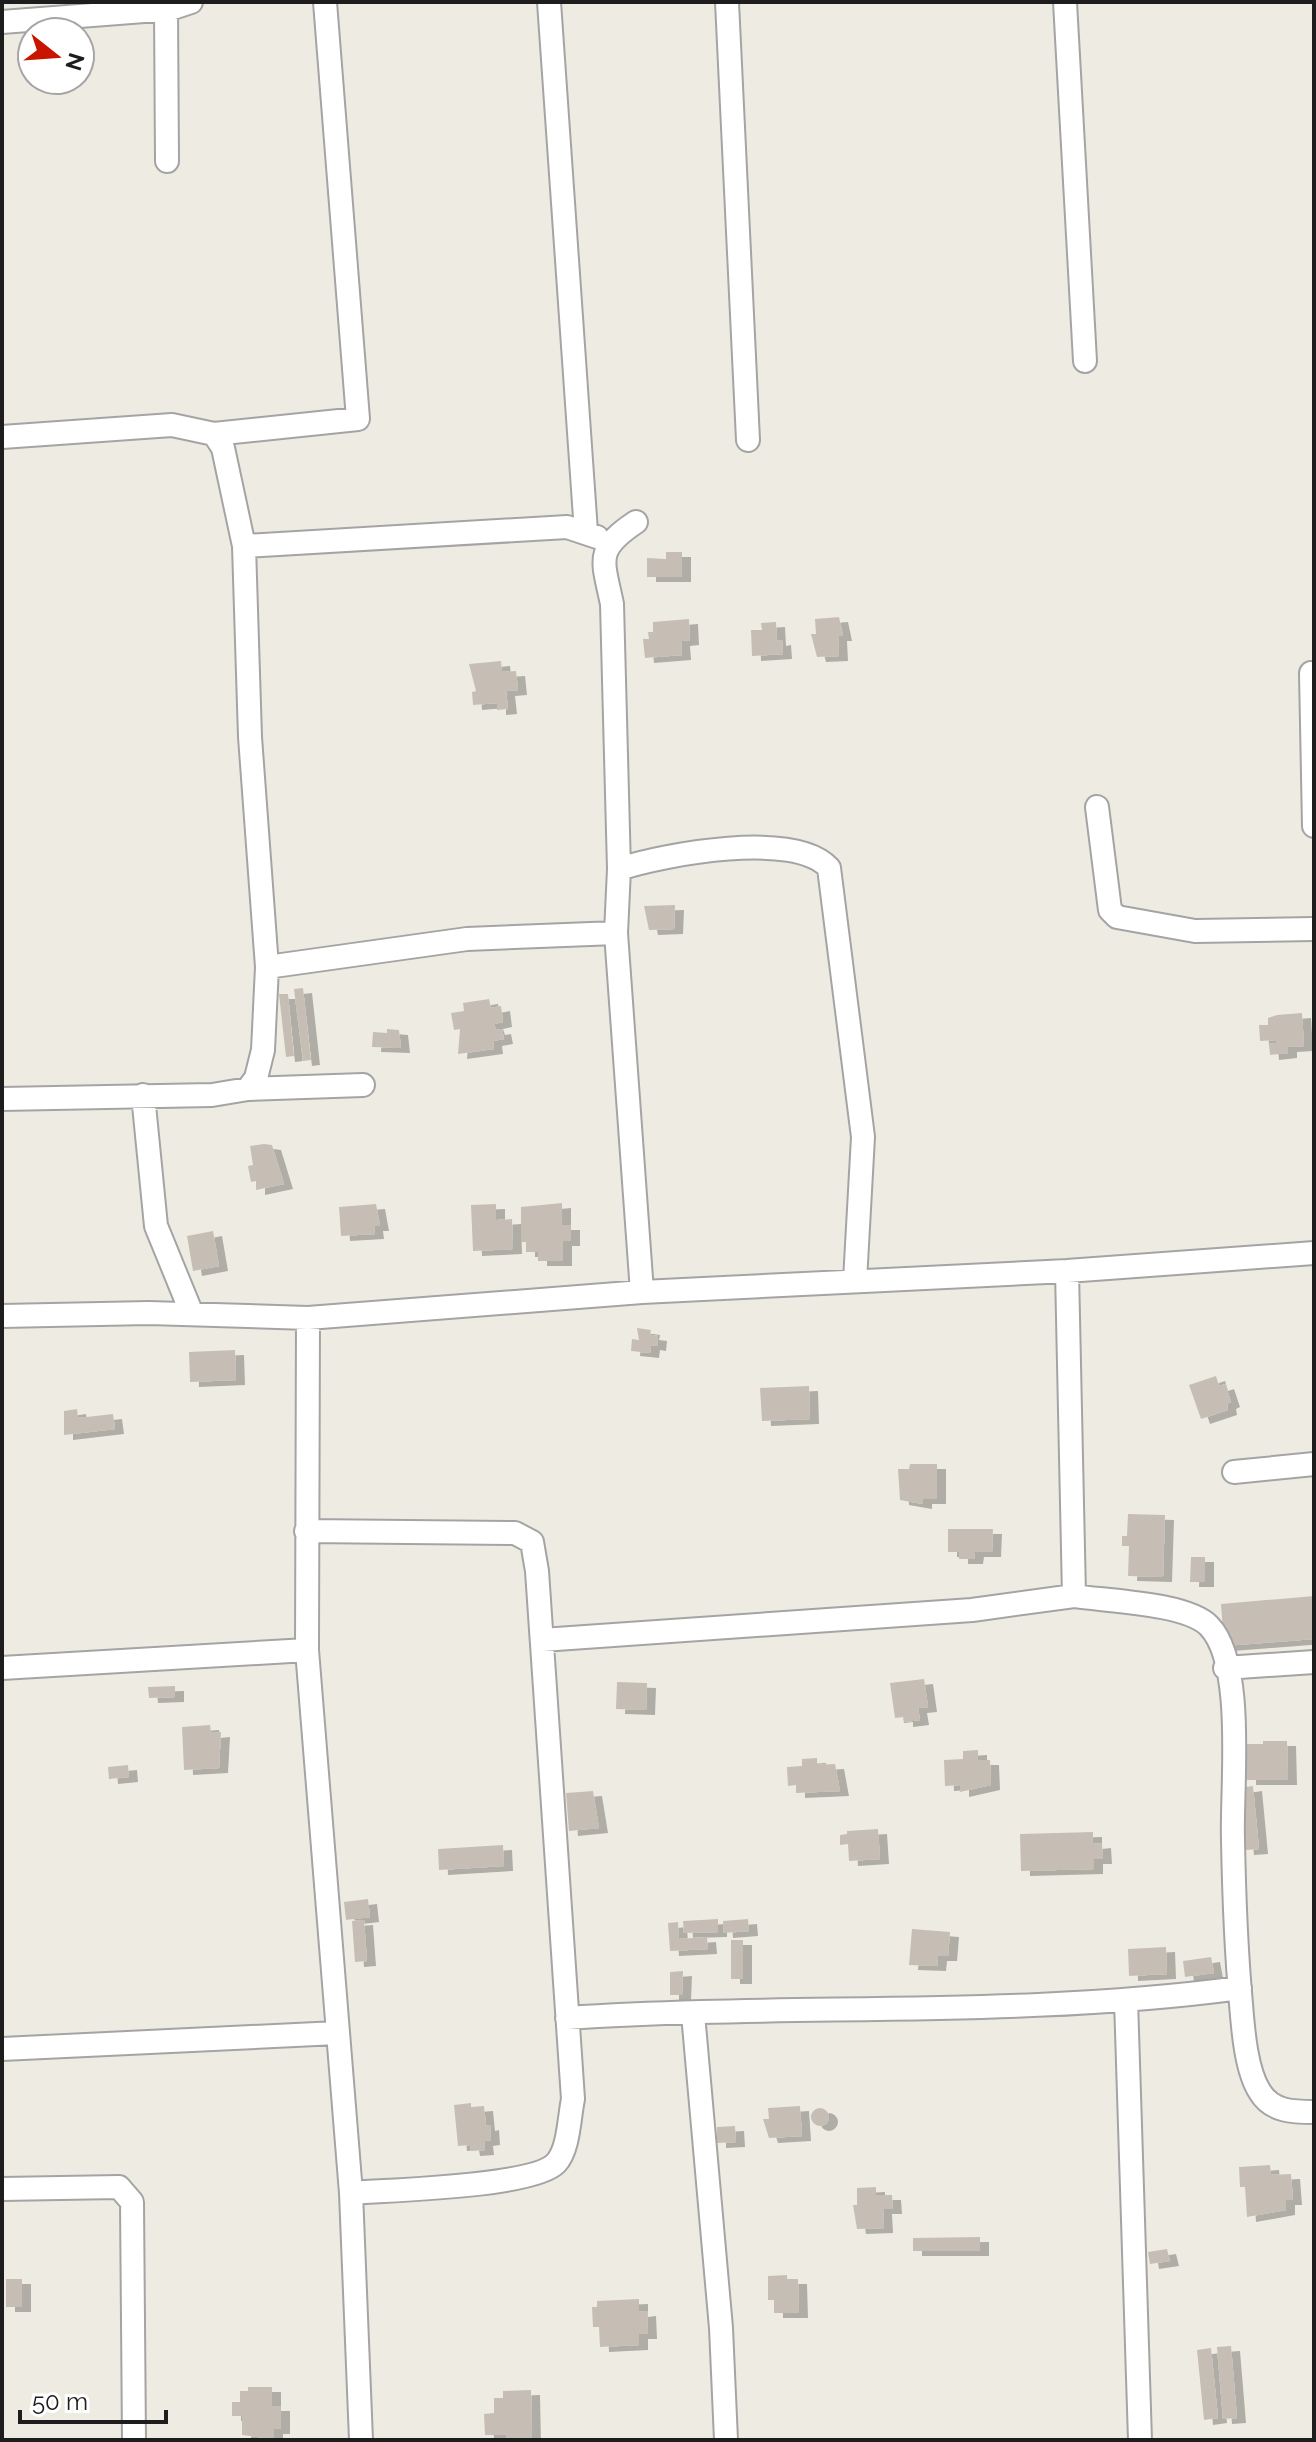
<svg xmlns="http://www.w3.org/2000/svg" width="1316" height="2442" font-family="Raleway,sans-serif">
  <defs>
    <filter id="shadow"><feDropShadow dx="9" dy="5" stdDeviation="0" flood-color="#0004"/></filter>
  </defs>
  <rect width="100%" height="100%" fill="#eeece2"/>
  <path fill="#c6beb5" filter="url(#shadow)" d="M 666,552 L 682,552 L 682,577 L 647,577 L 647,558 L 666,559 Z
    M 839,617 L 843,636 L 838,636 L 839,656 L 817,657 L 811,634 L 816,634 L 815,619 Z
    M 689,619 L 690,640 L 681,641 L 682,655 L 645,658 L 643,639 L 649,639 L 648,632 L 653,632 L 653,622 Z
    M 776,622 L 777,641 L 782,640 L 783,654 L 752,656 L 751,630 L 762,630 L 761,623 Z
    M 501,661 L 502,672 L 516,671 L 518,690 L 506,691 L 508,709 L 497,710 L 497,703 L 473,705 L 472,692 L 476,691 L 469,664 Z
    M 675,905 L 674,929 L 649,930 L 644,906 Z
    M 303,988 L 311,1060 L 303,1061 L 294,989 Z
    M 279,994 L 288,994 L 294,1056 L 286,1057 Z
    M 489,999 L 491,1008 L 501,1006 L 503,1022 L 494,1024 L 496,1030 L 502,1029 L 504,1039 L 493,1041 L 494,1049 L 458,1054 L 460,1029 L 454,1030 L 451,1013 L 464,1011 L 463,1003 Z
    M 1302,1013 L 1304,1046 L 1288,1047 L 1288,1053 L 1270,1055 L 1269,1044 L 1276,1043 L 1276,1040 L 1260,1041 L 1259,1025 L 1268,1025 L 1268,1018 L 1277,1015 Z
    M 387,1029 L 399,1030 L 401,1048 L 372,1047 L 373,1032 L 387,1033 Z
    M 264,1144 L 272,1145 L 284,1184 L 256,1190 L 256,1181 L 251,1182 L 248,1166 L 253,1165 L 250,1146 Z
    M 562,1203 L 562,1225 L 571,1225 L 571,1241 L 563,1241 L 563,1261 L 538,1261 L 538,1252 L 526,1252 L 526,1242 L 521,1242 L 521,1207 Z
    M 376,1204 L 380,1226 L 374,1226 L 375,1234 L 341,1236 L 339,1207 Z
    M 496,1204 L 496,1220 L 512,1219 L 513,1249 L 473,1251 L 471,1205 Z
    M 213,1231 L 219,1266 L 193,1271 L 187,1236 Z
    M 637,1328 L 651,1330 L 650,1335 L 658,1336 L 657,1346 L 651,1345 L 650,1353 L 631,1351 L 632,1339 L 639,1340 Z
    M 235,1350 L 236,1380 L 190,1382 L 189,1352 Z
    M 1216,1376 L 1219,1386 L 1225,1384 L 1231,1402 L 1227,1404 L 1228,1410 L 1201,1419 L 1189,1385 Z
    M 809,1386 L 810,1419 L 762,1421 L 760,1388 Z
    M 77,1409 L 78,1418 L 113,1414 L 115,1429 L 64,1435 L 64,1411 Z
    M 910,1464 L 937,1464 L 937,1499 L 923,1499 L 923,1504 L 900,1500 L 898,1469 L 909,1469 Z
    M 1128,1514 L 1165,1515 L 1163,1577 L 1128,1576 L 1129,1546 L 1122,1546 L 1122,1536 L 1127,1536 Z
    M 948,1529 L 993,1529 L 992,1552 L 975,1552 L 974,1559 L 959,1559 L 959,1552 L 948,1552 Z
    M 1191,1557 L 1205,1557 L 1205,1582 L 1190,1582 Z
    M 1314,1596 L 1314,1639 L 1224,1646 L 1221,1604 Z
    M 924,1679 L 928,1707 L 918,1708 L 920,1720 L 904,1722 L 904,1717 L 895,1718 L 890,1683 Z
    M 617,1682 L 647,1683 L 646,1710 L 616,1709 Z
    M 175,1686 L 175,1697 L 149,1698 L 148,1687 Z
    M 210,1725 L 211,1733 L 221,1732 L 219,1768 L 184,1770 L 182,1727 Z
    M 1263,1741 L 1287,1741 L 1288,1780 L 1247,1780 L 1247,1744 L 1263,1744 Z
    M 978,1750 L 978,1760 L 990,1760 L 991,1785 L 960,1792 L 960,1785 L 945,1786 L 944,1760 L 963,1759 L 963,1751 Z
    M 817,1758 L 817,1765 L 835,1764 L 840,1791 L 796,1793 L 796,1785 L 788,1786 L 787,1767 L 802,1766 L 802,1759 Z
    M 128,1765 L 129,1777 L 109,1779 L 108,1767 Z
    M 1253,1786 L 1259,1849 L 1245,1850 L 1239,1788 Z
    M 593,1791 L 599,1828 L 569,1831 L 566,1793 Z
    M 878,1829 L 880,1859 L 849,1861 L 848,1844 L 840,1845 L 840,1835 L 847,1834 L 847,1831 Z
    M 1093,1832 L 1093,1844 L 1102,1843 L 1103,1859 L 1094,1859 L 1094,1869 L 1021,1871 L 1020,1834 Z
    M 503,1845 L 504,1866 L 439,1870 L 438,1849 Z
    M 368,1899 L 370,1917 L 346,1920 L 344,1902 Z
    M 718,1919 L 718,1932 L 684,1933 L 683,1921 Z
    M 748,1919 L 749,1931 L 724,1933 L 723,1921 Z
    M 364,1920 L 367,1961 L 355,1962 L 352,1921 Z
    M 678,1922 L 679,1939 L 707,1937 L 708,1949 L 670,1951 L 668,1923 Z
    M 912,1929 L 950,1932 L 948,1956 L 938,1956 L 937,1966 L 909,1965 Z
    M 731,1940 L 743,1940 L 743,1979 L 731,1979 Z
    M 1166,1947 L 1167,1974 L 1129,1976 L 1128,1949 Z
    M 1211,1957 L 1214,1973 L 1185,1977 L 1183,1961 Z
    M 683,1971 L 682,1995 L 670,1995 L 670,1972 Z
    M 471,2103 L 471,2107 L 484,2106 L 486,2126 L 490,2125 L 491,2140 L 484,2141 L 485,2150 L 471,2151 L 470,2145 L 458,2146 L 454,2105 Z
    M 800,2106 L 802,2136 L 769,2138 L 763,2119 L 769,2119 L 768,2108 Z
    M811 2117a9 9 0 1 1 18 0a9 9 0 1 1-18 0Z
    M 735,2126 L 736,2142 L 717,2143 L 717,2127 Z
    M 1270,2165 L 1271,2175 L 1291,2174 L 1293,2200 L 1286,2200 L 1286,2210 L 1247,2217 L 1245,2187 L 1240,2187 L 1239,2167 Z
    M 876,2187 L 876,2195 L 892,2195 L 893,2209 L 883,2209 L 884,2228 L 857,2229 L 853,2205 L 857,2205 L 857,2188 Z
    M 980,2237 L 980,2251 L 913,2251 L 913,2238 Z
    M 1167,2249 L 1170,2261 L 1150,2264 L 1148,2252 Z
    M 787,2275 L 787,2279 L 798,2279 L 799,2313 L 774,2313 L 774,2300 L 768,2300 L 768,2276 Z
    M 6,2279 L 22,2279 L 22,2307 L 6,2307 Z
    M 639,2299 L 639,2312 L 647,2311 L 648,2334 L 639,2334 L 639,2345 L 600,2347 L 599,2327 L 593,2327 L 592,2307 L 597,2307 L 597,2301 Z
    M 1231,2346 L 1237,2418 L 1223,2419 L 1217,2347 Z
    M 1211,2348 L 1218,2418 L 1204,2420 L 1197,2350 Z
    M 248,2387 L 272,2387 L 272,2406 L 281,2406 L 281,2429 L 274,2429 L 274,2439 L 242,2435 L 242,2416 L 232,2416 L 232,2402 L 240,2402 L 240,2391 L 248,2391 Z
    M 531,2390 L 532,2439 L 506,2440 L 506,2435 L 485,2435 L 484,2414 L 494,2413 L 494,2398 L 503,2398 L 503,2391 Z"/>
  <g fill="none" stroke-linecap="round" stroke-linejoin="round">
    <defs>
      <path id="minor" d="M 549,2 L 586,532
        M 727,2 L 748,440
        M 1065,2 L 1085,361
        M 166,9 L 167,161
        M 2,22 L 170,9 L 191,2
        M 214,434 L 223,448 L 244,546 L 250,737 L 267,967 L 263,1050 L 256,1078 L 248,1089
        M 2,437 L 172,425 L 214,434 L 358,419 L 325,2
        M 636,522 C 594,550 603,560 612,604 L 619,869 L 616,933 L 642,1292
        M 244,546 L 567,527 L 597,537
        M 1311,673 L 1314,826
        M 1097,807 L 1110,910 L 1117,917 L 1195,931 L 1314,929
        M 619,869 C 665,854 795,830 829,868 L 863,1137 L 855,1281
        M 267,967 L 467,939 L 616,933
        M 143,1095 L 156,1226 L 192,1314
        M 2,1099 L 212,1095 L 248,1089 L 363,1085
        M 2,1316 L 149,1313 L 308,1318 L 642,1292 L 1067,1271 L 1314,1253
        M 308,1318 L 307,1650 L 351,2193 L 361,2440
        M 1234,1472 L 1314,1464
        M 306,1531 L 515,1533 L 532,1542 L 537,1571 L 573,2099 C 569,2118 569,2149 556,2163 C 534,2187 388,2190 351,2193
        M 1074,1596 C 1106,1601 1187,1603 1209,1626 C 1246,1664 1231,1790 1233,1840 C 1234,1895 1236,1949 1241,2004 C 1243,2029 1246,2071 1260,2092 C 1272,2112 1294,2112 1314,2112
        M 542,1640 L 972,1610 L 1074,1596 L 1067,1271
        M 2,1668 L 307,1650
        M 1225,1668 L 1314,1662
        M 1126,2000 L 1140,2440
        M 693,2014 L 721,2328 L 726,2440
        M 567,2018 C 791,2003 1016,2018 1240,1988
        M 2,2049 L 337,2033
        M 2,2189 L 119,2187 L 132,2202 L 134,2440"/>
    </defs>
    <use href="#minor" stroke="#a4a4a4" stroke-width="26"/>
    <use href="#minor" stroke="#fff" stroke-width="22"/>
  </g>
  <rect width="1316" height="2442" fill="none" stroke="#1d1d1d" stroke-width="8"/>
  <g transform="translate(56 56) rotate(107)"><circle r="38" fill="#ffffff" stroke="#a5a5a5" stroke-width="2"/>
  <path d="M0-6L14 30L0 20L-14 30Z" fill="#c91500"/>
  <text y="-12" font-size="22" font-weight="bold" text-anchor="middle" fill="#1d1d1d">N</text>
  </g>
  <path d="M20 2410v12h146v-12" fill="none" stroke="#1d1d1d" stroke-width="4"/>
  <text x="32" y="2410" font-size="24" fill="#1d1d1d" stroke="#ffffff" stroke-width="6" paint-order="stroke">50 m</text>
</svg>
